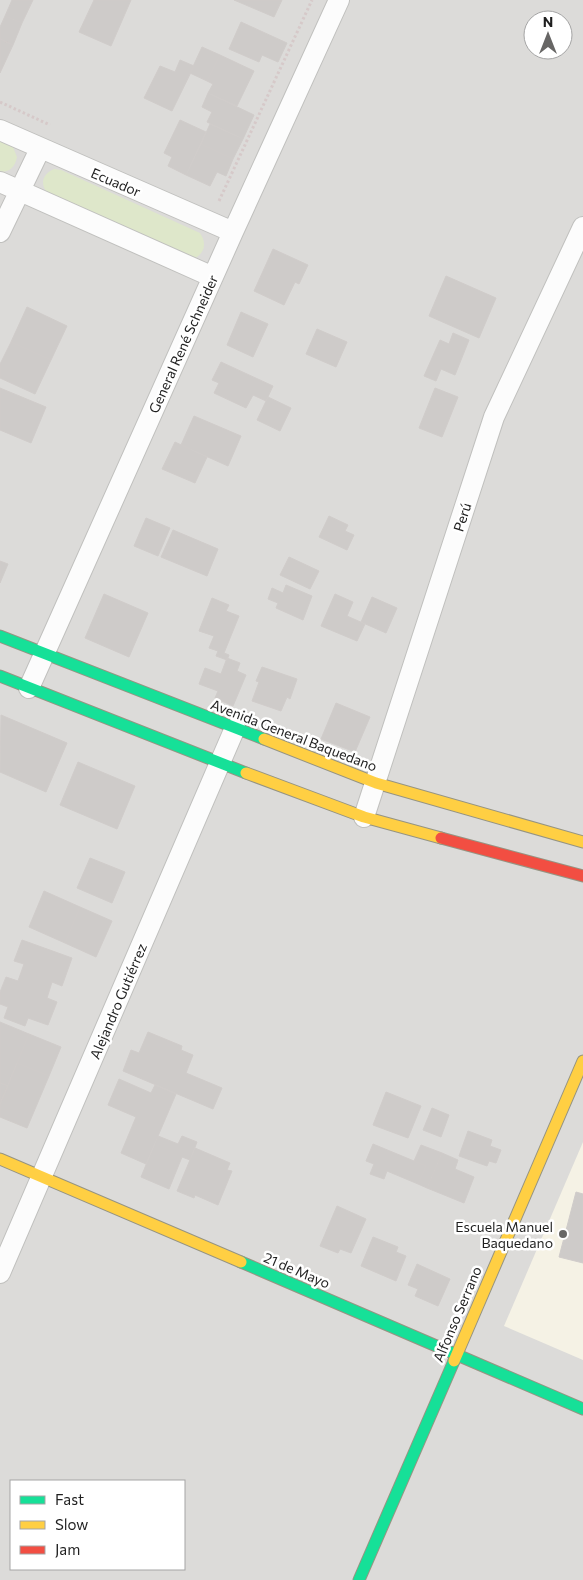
<svg xmlns="http://www.w3.org/2000/svg" width="583" height="1580" font-family="Commissioner,sans-serif">
  <rect width="100%" height="100%" fill="#edebe8"/>
  <path fill="#dcdbd9" fill-rule="evenodd" d="M 0,0 L 583,0 L 583,1580 L 0,1580 ZM 533,20 L 563,20 L 563,50 L 533,50 ZM 11,1481 L 184,1481 L 184,1569 L 11,1569 Z"/>
  <path fill="#f5f2e5" d="M 583,1142 L 583,1360 L 504,1326 Z"/>
  <path fill="#dee7ca" d="M 0,141 L 13,147 L 17,157 C 15,167 10,172 0,172 Z
    M 54,169 L 61,170 L 200,233 C 207,243 205,254 193,259 L 48,194 C 39,183 43,174 54,169 Z"/>
  <path fill="#cecbc9" stroke="#d0ccca" d="M 12,0 L 33,0 L 22,23 L 5,16 Z
    M 94,0 L 131,0 L 111,46 L 79,32 Z
    M 234,0 L 282,0 L 274,17 Z
    M 5,16 L 22,23 L 13,45 L 0,39 L 0,27 Z
    M 241,22 L 287,43 L 278,62 L 262,55 L 259,62 L 229,49 Z
    M 0,39 L 13,45 L 0,73 Z
    M 202,47 L 220,55 L 207,81 L 190,73 Z
    M 220,55 L 254,71 L 237,106 L 208,93 L 213,84 L 207,81 Z
    M 180,60 L 194,66 L 172,111 L 144,98 L 160,66 L 175,72 Z
    M 208,93 L 254,115 L 243,139 L 207,122 L 212,112 L 202,107 Z
    M 180,120 L 206,132 L 186,175 L 168,166 L 172,157 L 164,153 Z
    M 210,124 L 243,139 L 233,159 L 201,144 Z
    M 201,144 L 233,159 L 226,176 L 217,172 L 210,186 L 186,175 Z
    M 273,249 L 308,265 L 299,284 L 295,282 L 284,305 L 254,291 Z
    M 446,276 L 496,298 L 479,338 L 429,316 Z
    M 27,307 L 67,326 L 51,360 L 11,342 Z
    M 241,312 L 268,324 L 253,357 L 227,345 Z
    M 317,329 L 347,342 L 336,367 L 306,354 Z
    M 453,333 L 469,340 L 455,375 L 441,369 L 436,381 L 424,376 L 440,340 L 449,344 Z
    M 11,342 L 51,360 L 35,394 L 0,378 L 0,364 Z
    M 221,362 L 273,386 L 266,401 L 253,395 L 246,408 L 214,393 L 219,383 L 212,380 Z
    M 0,388 L 46,407 L 31,443 L 0,430 Z
    M 435,388 L 458,397 L 442,437 L 419,428 Z
    M 268,397 L 291,408 L 280,431 L 257,420 Z
    M 194,416 L 241,436 L 228,466 L 181,445 Z
    M 175,442 L 207,457 L 195,483 L 162,469 Z
    M 329,516 L 348,525 L 345,531 L 354,535 L 347,550 L 319,537 Z
    M 146,518 L 170,528 L 158,556 L 134,546 Z
    M 173,530 L 218,549 L 207,576 L 161,557 Z
    M 289,557 L 319,571 L 310,589 L 280,575 Z
    M 0,561 L 8,564 L 0,583 Z
    M 286,585 L 312,596 L 303,620 L 276,608 L 278,603 L 268,599 L 272,588 L 283,593 Z
    M 104,594 L 148,613 L 129,657 L 85,638 Z
    M 335,594 L 353,602 L 347,616 L 365,624 L 357,641 L 321,626 Z
    M 372,597 L 397,608 L 386,633 L 361,622 Z
    M 212,598 L 229,605 L 226,611 L 239,616 L 224,653 L 229,655 L 227,660 L 216,656 L 218,651 L 209,648 L 214,636 L 199,631 Z
    M 227,658 L 240,663 L 237,671 L 246,675 L 233,706 L 215,698 L 218,691 L 199,684 L 205,668 L 221,674 Z
    M 262,667 L 297,679 L 290,699 L 287,697 L 281,711 L 252,701 L 259,682 L 256,681 Z
    M 336,703 L 370,717 L 355,752 L 321,739 Z
    M 1,715 L 67,743 L 46,792 L 0,772 Z
    M 78,762 L 135,786 L 117,829 L 60,805 Z
    M 90,858 L 125,872 L 112,903 L 77,888 Z
    M 44,891 L 80,907 L 65,943 L 29,927 Z
    M 80,907 L 112,921 L 96,957 L 65,943 Z
    M 22,940 L 72,958 L 62,986 L 52,982 L 47,998 L 57,1002 L 48,1025 L 28,1018 L 25,1026 L 4,1018 L 8,1007 L 0,1004 L 0,992 L 6,977 L 18,981 L 24,964 L 14,961 Z
    M 0,1022 L 29,1034 L 8,1086 L 0,1083 Z
    M 148,1032 L 182,1046 L 181,1050 L 193,1055 L 186,1073 L 222,1088 L 213,1109 L 123,1071 L 131,1050 L 139,1053 Z
    M 29,1034 L 61,1047 L 49,1076 L 17,1063 Z
    M 17,1063 L 49,1076 L 27,1128 L 0,1117 L 0,1104 Z
    M 119,1079 L 151,1093 L 155,1085 L 176,1094 L 146,1164 L 121,1153 L 136,1117 L 108,1105 Z
    M 0,1083 L 8,1086 L 0,1104 Z
    M 386,1092 L 421,1106 L 408,1138 L 373,1125 Z
    M 432,1108 L 449,1115 L 441,1137 L 423,1130 Z
    M 468,1131 L 492,1140 L 490,1146 L 501,1150 L 496,1163 L 489,1161 L 487,1166 L 459,1156 Z
    M 158,1136 L 178,1144 L 182,1136 L 197,1142 L 190,1160 L 182,1157 L 169,1189 L 141,1177 Z
    M 373,1144 L 426,1166 L 418,1184 L 387,1171 L 384,1179 L 370,1174 L 374,1164 L 366,1161 Z
    M 421,1145 L 442,1153 L 427,1188 L 418,1184 L 426,1166 L 414,1161 Z
    M 195,1148 L 230,1163 L 227,1170 L 232,1171 L 218,1205 L 195,1195 L 194,1198 L 177,1191 Z
    M 442,1153 L 458,1160 L 455,1169 L 474,1177 L 464,1203 L 427,1188 Z
    M 576,1192 L 583,1194 L 583,1263 L 559,1257 Z
    M 337,1206 L 366,1219 L 351,1253 L 340,1249 L 338,1253 L 320,1246 Z
    M 373,1237 L 398,1247 L 396,1252 L 406,1256 L 396,1281 L 361,1266 Z
    M 417,1264 L 450,1279 L 438,1306 L 415,1296 L 418,1289 L 408,1285 Z"/>
  <g fill="none" stroke-linecap="round" stroke-linejoin="round">
    <defs>
      <path id="street" d="M 0,130 L 233,232
        M 0,182 L 213,277
        M 0,232 L 40,149
        M 29,688 L 233,232 L 339,0
        M 364,817 L 494,417 L 583,227
        M 0,1273 L 235,728"/>
      <path id="fast" d="M 0,636 L 264,739
        M 0,676 L 246,773
        M 241,1262 L 583,1409
        M 359,1580 L 454,1361"/>
      <path id="slow" d="M 264,739 L 376,783 L 583,842
        M 246,773 L 364,817 L 441,838
        M 0,1159 L 241,1262
        M 454,1361 L 583,1061"/>
      <path id="jam" d="M 441,838 L 583,876"/>
    </defs>
    <use href="#street" stroke="#c0c0be" stroke-width="22"/>
    <use href="#fast" stroke="#969482" stroke-width="13"/>
    <use href="#slow" stroke="#969482" stroke-width="13"/>
    <use href="#jam" stroke="#969482" stroke-width="13"/>
    <path stroke="#d6c9c9" stroke-width="3" stroke-dasharray="2.5 2.5" stroke-linecap="butt" d="M 0,102 L 50,125
      M 219,201 L 312,0"/>
    <use href="#street" stroke="#fcfcfc" stroke-width="20"/>
    <use href="#fast" stroke="#16e098" stroke-width="11"/>
    <use href="#slow" stroke="#ffcf43" stroke-width="11"/>
    <use href="#jam" stroke="#f24e42" stroke-width="11"/>
  </g>
  <circle fill="#676665" stroke="#fff" stroke-width="2" cx="563" cy="1234" r="5"/>
  <g text-anchor="middle" dominant-baseline="central" stroke-width="5" stroke-linejoin="round" paint-order="stroke">
    <g font-size="14" fill="#1f1f1f" stroke="#fff">
      <text transform="translate(116 182) rotate(23)">Ecuador</text>
      <text transform="translate(183 344) rotate(-66)">General René Schneider</text>
      <text transform="translate(462 517) rotate(-72)">Perú</text>
      <text transform="translate(294 735) rotate(21)">Avenida General Baquedano</text>
      <text transform="translate(118 1001) rotate(-67)">Alejandro Gutiérrez</text>
      <text transform="translate(297 1270) rotate(23)">21 de Mayo</text>
      <text transform="translate(457 1314) rotate(-67)">Alfonso Serrano</text>
    </g>
    <g font-size="14" fill="#1f1f1f" stroke="#fff" text-anchor="end">
      <text x="553" y="1226">Escuela Manuel<tspan x="553" dy="16">Baquedano</tspan></text>
    </g>
  </g>
  <rect x="10" y="1480" width="175" height="90" fill="#ffffff" stroke="#a5a5a5"/>
  <rect x="20" y="1496" width="25" height="8" fill="#16e098" stroke="#a5a5a5"/>
  <text x="55" y="1505" font-size="15" fill="#1f1f1f">Fast</text>
  <rect x="20" y="1521" width="25" height="8" fill="#ffcf43" stroke="#a5a5a5"/>
  <text x="55" y="1530" font-size="15" fill="#1f1f1f">Slow</text>
  <rect x="20" y="1546" width="25" height="8" fill="#f24e42" stroke="#a5a5a5"/>
  <text x="55" y="1555" font-size="15" fill="#1f1f1f">Jam</text>
  <g transform="translate(548 35)"><circle r="24" fill="#ffffff" stroke="#a5a5a5"/>
  <path d="M0-4L9 19L0 12L-9 19Z" fill="#676665"/>
  <text y="-8" font-size="14" font-weight="bold" text-anchor="middle" fill="#1f1f1f">N</text>
  </g>
</svg>
